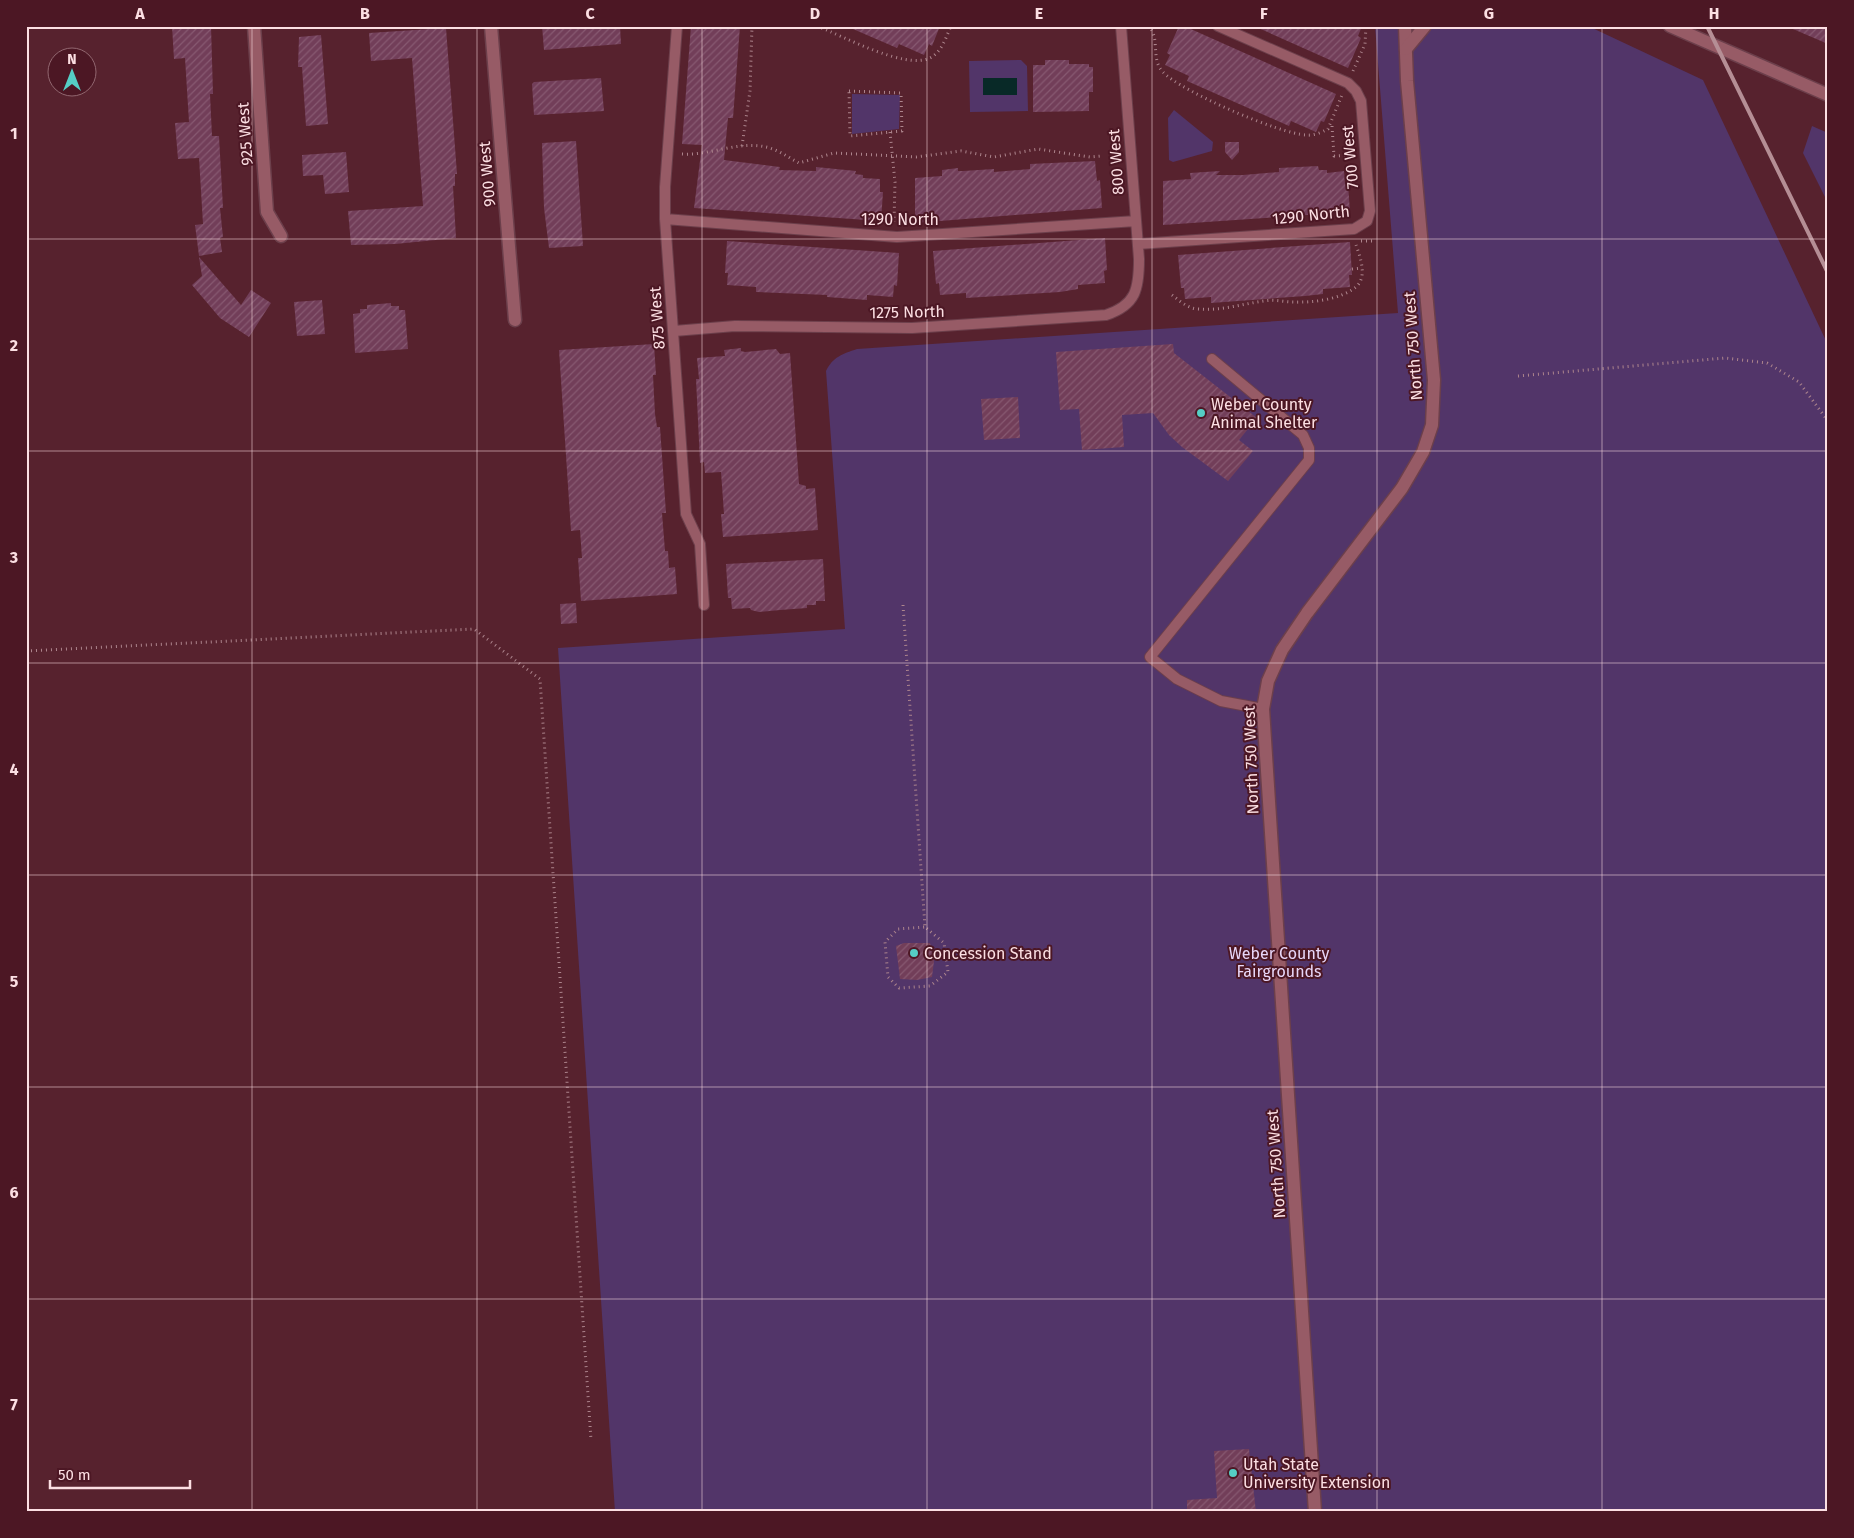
<svg xmlns="http://www.w3.org/2000/svg" width="1854" height="1538" font-family="'Fira Sans',sans-serif">
  <defs>
    <pattern id="building-hatch" width="6" height="6" patternUnits="userSpaceOnUse" patternTransform="scale(1.25)"><rect width="6" height="6" fill="#723e59"/><path d="M-1 1l2-2M0 6l6-6M5 7l2-2" fill="none" stroke="#875971"/></pattern>
  </defs>
  <rect width="100%" height="100%" fill="#57222e"/>
  <path fill="#523569" d="M 1375,26 L 1588,26 L 1703,80 L 1828,345 L 1828,1512 L 615,1512 L 558,648 L 845,629 L 826,371 C 833,357 842,354 857,349 L 1398,313 Z
    M 1021,60 L 1027,66 L 1028,111 L 970,112 L 969,61 Z
    M 852,94 L 900,95 L 899,129 L 852,134 Z
    M 1174,110 L 1213,142 L 1212,151 L 1173,162 L 1169,160 L 1168,118 Z
    M 1812,126 L 1828,133 L 1828,203 L 1803,153 Z"/>
  <path fill="#082927" d="M 983,78 L 1017,78 L 1017,95 L 983,95 Z"/>
  <path fill="url(#building-hatch)" d="M 172,26 L 211,26 L 213,94 L 210,94 L 212,136 L 219,136 L 223,208 L 220,208 L 223,237 L 220,238 L 222,252 L 199,256 L 195,225 L 203,224 L 199,158 L 178,159 L 175,123 L 189,122 L 185,58 L 174,59 Z
    M 542,26 L 620,26 L 621,44 L 544,50 Z
    M 691,26 L 740,26 L 733,118 L 728,118 L 724,160 L 780,167 L 779,170 L 816,171 L 816,167 L 856,171 L 855,174 L 863,175 L 863,178 L 880,179 L 880,192 L 883,192 L 881,221 L 694,208 L 702,145 L 682,144 Z
    M 846,26 L 940,26 L 932,46 L 929,44 L 924,55 L 899,44 L 897,48 Z
    M 1179,26 L 1184,26 L 1336,94 L 1324,122 L 1321,121 L 1316,132 L 1291,121 L 1289,126 L 1187,81 L 1189,76 L 1165,65 L 1170,55 L 1167,53 Z
    M 1254,26 L 1362,26 L 1358,36 L 1361,38 L 1348,68 Z
    M 1786,26 L 1828,26 L 1828,44 Z
    M 446,28 L 457,174 L 455,174 L 455,186 L 453,186 L 456,238 L 395,244 L 351,245 L 348,211 L 423,206 L 412,58 L 371,61 L 369,33 Z
    M 321,35 L 328,124 L 306,126 L 302,67 L 298,67 L 299,37 Z
    M 1045,60 L 1069,60 L 1069,64 L 1089,64 L 1089,67 L 1093,67 L 1093,92 L 1089,92 L 1089,111 L 1033,112 L 1033,65 L 1045,65 Z
    M 601,78 L 604,111 L 534,115 L 532,84 L 534,82 Z
    M 576,141 L 583,246 L 549,248 L 544,208 L 542,143 Z
    M 1225,142 L 1239,142 L 1239,152 L 1232,160 L 1225,152 Z
    M 346,152 L 349,192 L 325,194 L 323,175 L 303,176 L 302,155 Z
    M 1095,161 L 1097,181 L 1100,180 L 1102,208 L 915,223 L 915,178 L 942,176 L 942,170 L 958,168 L 958,171 L 963,171 L 994,169 L 994,172 L 1030,169 L 1030,164 Z
    M 1318,166 L 1319,170 L 1327,170 L 1327,173 L 1344,171 L 1345,184 L 1348,184 L 1350,212 L 1163,225 L 1163,181 L 1191,179 L 1190,173 L 1220,171 L 1216,175 L 1243,175 L 1279,172 L 1279,168 Z
    M 1105,238 L 1107,270 L 1104,271 L 1105,283 L 1078,285 L 1078,289 L 1060,292 L 966,298 L 966,293 L 940,295 L 939,283 L 936,284 L 933,251 Z
    M 727,241 L 899,253 L 897,286 L 894,285 L 893,297 L 867,295 L 867,300 L 827,297 L 827,295 L 756,292 L 756,287 L 727,285 L 728,273 L 725,273 Z
    M 1350,242 L 1352,275 L 1349,275 L 1350,287 L 1323,289 L 1323,294 L 1305,296 L 1211,303 L 1211,297 L 1185,299 L 1184,288 L 1181,288 L 1178,255 Z
    M 199,257 L 241,305 L 251,290 L 271,303 L 249,337 L 220,318 L 192,285 L 202,276 Z
    M 322,300 L 325,334 L 297,336 L 294,302 Z
    M 391,303 L 391,306 L 399,306 L 399,310 L 405,310 L 408,349 L 355,353 L 353,314 L 360,313 L 360,309 L 367,309 L 367,305 Z
    M 654,344 L 656,375 L 653,375 L 655,414 L 657,427 L 660,427 L 666,513 L 662,513 L 665,551 L 668,551 L 669,568 L 675,567 L 677,594 L 581,601 L 578,558 L 582,558 L 580,530 L 571,531 L 559,350 Z
    M 1173,344 L 1174,353 L 1257,418 L 1239,440 L 1253,451 L 1228,481 L 1182,447 L 1169,435 L 1153,413 L 1122,415 L 1124,447 L 1082,450 L 1079,409 L 1060,410 L 1056,352 Z
    M 741,348 L 741,351 L 745,352 L 776,349 L 780,354 L 790,353 L 799,484 L 806,486 L 806,489 L 815,488 L 818,530 L 723,537 L 721,514 L 724,514 L 721,472 L 705,473 L 704,462 L 700,463 L 696,379 L 699,379 L 697,358 L 725,356 L 724,350 Z
    M 1018,397 L 1020,438 L 984,440 L 981,399 Z
    M 823,559 L 825,601 L 816,601 L 816,605 L 807,605 L 807,608 L 780,610 L 759,612 L 751,610 L 750,608 L 732,609 L 731,598 L 728,598 L 726,564 Z
    M 576,603 L 577,623 L 561,624 L 560,604 Z
    M 904,943 L 930,943 L 934,961 L 932,977 L 917,980 L 900,979 L 896,946 Z
    M 1249,1449 L 1256,1512 L 1187,1512 L 1187,1500 L 1217,1498 L 1214,1451 Z"/>
  <g fill="none" stroke-linecap="round" stroke-linejoin="round">
    <defs>
      <path id="lane" d="M 677,26 L 665,187 L 665,219 L 686,514 L 700,544 L 704,605
        M 665,219 L 897,237 L 1136,221
        M 1138,244 L 1354,229 L 1367,221 L 1370,211 L 1361,101 L 1356,91 L 1348,83 L 1218,26
        M 674,331 L 735,326 L 912,328 L 1106,315 C 1136,305 1139,289 1139,259 L 1121,26
        M 1212,359 L 1303,435 L 1309,448 L 1309,460 L 1150,657 L 1177,679 L 1221,701 L 1263,709"/>
      <path id="street" d="M 254,26 L 267,212 L 281,236
        M 491,26 L 515,320
        M 1315,1512 L 1263,709 L 1268,681 L 1282,650 L 1307,613 L 1402,488 L 1423,452 L 1432,425 L 1434,380 L 1407,81 L 1405,26"/>
      <path id="secondary" d="M 1670,26 L 1828,95
        M 1406,49 L 1425,26"/>
    </defs>
    <use href="#lane" stroke="#6c3f4b" stroke-width="12"/>
    <use href="#street" stroke="#6c3f4b" stroke-width="15"/>
    <use href="#secondary" stroke="#6c3f4b" stroke-width="15"/>
    <path stroke="#ad858d" stroke-width="3" stroke-dasharray="1 4" stroke-linecap="butt" d="M 817,26 C 843,36 905,70 930,58 C 942,52 946,37 951,26
      M 1148,26 C 1161,37 1150,59 1163,72 C 1180,91 1280,134 1306,135 C 1314,136 1322,132 1328,129 L 1342,95
      M 1353,71 L 1365,44 L 1366,26
      M 849,91 L 901,93 L 902,131 L 850,136 Z
      M 1332,126 L 1334,156 L 1350,155
      M 890,132 L 895,182 L 894,222
      M 742,146 L 750,91 L 752,26
      M 682,154 C 712,156 745,137 775,150 C 783,153 791,159 799,163 L 834,153 L 916,157 L 961,151 L 994,157 L 1038,149 L 1090,157 L 1101,156
      M 1361,241 L 1375,241
      M 1352,269 L 1362,268
      M 1172,295 C 1180,301 1188,309 1199,309 C 1220,311 1242,304 1264,301 C 1274,299 1284,302 1294,302 C 1313,303 1343,299 1357,286 C 1368,275 1359,254 1355,242
      M 1518,376 L 1725,358 L 1767,363 L 1799,382 L 1828,421
      M 903,605 L 925,927 L 944,943 L 948,972 L 930,986 L 899,988 L 888,977 L 885,942 L 898,929 L 925,927
      M 26,651 L 474,629 L 540,679 L 591,1440"/>
    <use href="#lane" stroke="#975b66" stroke-width="10"/>
    <use href="#street" stroke="#975b66" stroke-width="12"/>
    <use href="#secondary" stroke="#975b66" stroke-width="12"/>
    <path stroke="#b58e95" stroke-width="4" d="M 1707,26 L 1828,273"/>
  </g>
  <path fill="none" stroke="#fcdfe3" stroke-width="1" stroke-opacity="0.55" d="M 252,26 L 252,1512M 477,26 L 477,1512M 702,26 L 702,1512M 927,26 L 927,1512M 1152,26 L 1152,1512M 1377,26 L 1377,1512M 1602,26 L 1602,1512M 26,239 L 1828,239M 26,451 L 1828,451M 26,663 L 1828,663M 26,875 L 1828,875M 26,1087 L 1828,1087M 26,1299 L 1828,1299"/>
  <g fill="#55cec5" stroke="#4c1724" stroke-width="2">
    <circle cx="1201" cy="413" r="5"/>
    <circle cx="914" cy="953" r="5"/>
    <circle cx="1233" cy="1473" r="5"/>
  </g>
  <g text-anchor="middle" dominant-baseline="central" stroke-width="4" stroke-linejoin="round" paint-order="stroke">
    <g font-size="16" fill="#fcdfe3" stroke="#4c1724">
      <text transform="translate(245 134) rotate(-94)">925 West</text>
      <text transform="translate(1350 157) rotate(-95)">700 West</text>
      <text transform="translate(1116 162) rotate(-94)">800 West</text>
      <text transform="translate(487 174) rotate(-95)">900 West</text>
      <text transform="translate(1311 215) rotate(-6)">1290 North</text>
      <text x="900" y="219">1290 North</text>
      <text transform="translate(907 312) rotate(-1)">1275 North</text>
      <text transform="translate(657 318) rotate(-94)">875 West</text>
      <text transform="translate(1413 346) rotate(-94)">North 750 West</text>
      <text transform="translate(1251 760) rotate(-92)">North 750 West</text>
      <text transform="translate(1276 1164) rotate(-94)">North 750 West</text>
    </g>
    <g font-size="16" fill="#fcdfe3" stroke="#4c1724" text-anchor="start">
      <text x="1211" y="404">Weber County<tspan x="1211" dy="18">Animal Shelter</tspan></text>
      <text x="924" y="953">Concession Stand</text>
      <text x="1243" y="1464">Utah State<tspan x="1243" dy="18">University Extension</tspan></text>
    </g>
    <g font-size="16" fill="#e8d7f9" stroke="#4c1724">
      <text x="1279" y="953">Weber County<tspan x="1279" dy="18">Fairgrounds</tspan></text>
    </g>
  </g>
  <rect width="1854" height="1538" fill="none" stroke="#4c1724" stroke-width="55"/>
  <g transform="translate(72 72)"><circle r="24" fill="#4c1724" stroke="#926770"/>
  <path d="M0-4L9 19L0 12L-9 19Z" fill="#55cec5"/>
  <text y="-8" font-size="14" font-weight="bold" text-anchor="middle" fill="#fcdfe3">N</text>
  </g>
  <path d="M50 1480v8h140v-8" fill="none" stroke="#fcdfe3" stroke-width="2.5"/>
  <text x="58" y="1480" font-size="15" fill="#fcdfe3" stroke="#4c1724" stroke-width="4" paint-order="stroke">50 m</text>
  <rect x="28" y="28" width="1798" height="1482" fill="none" stroke="#fcdfe3" stroke-width="2"/>
  <g font-size="16" text-anchor="middle" font-weight="bold" fill="#fcdfe3">
    <text x="140" y="19">A</text>
    <text x="365" y="19">B</text>
    <text x="590" y="19">C</text>
    <text x="815" y="19">D</text>
    <text x="1039" y="19">E</text>
    <text x="1264" y="19">F</text>
    <text x="1489" y="19">G</text>
    <text x="1714" y="19">H</text>
    <text x="14" y="139">1</text>
    <text x="14" y="351">2</text>
    <text x="14" y="563">3</text>
    <text x="14" y="775">4</text>
    <text x="14" y="987">5</text>
    <text x="14" y="1198">6</text>
    <text x="14" y="1410">7</text>
  </g>
</svg>
